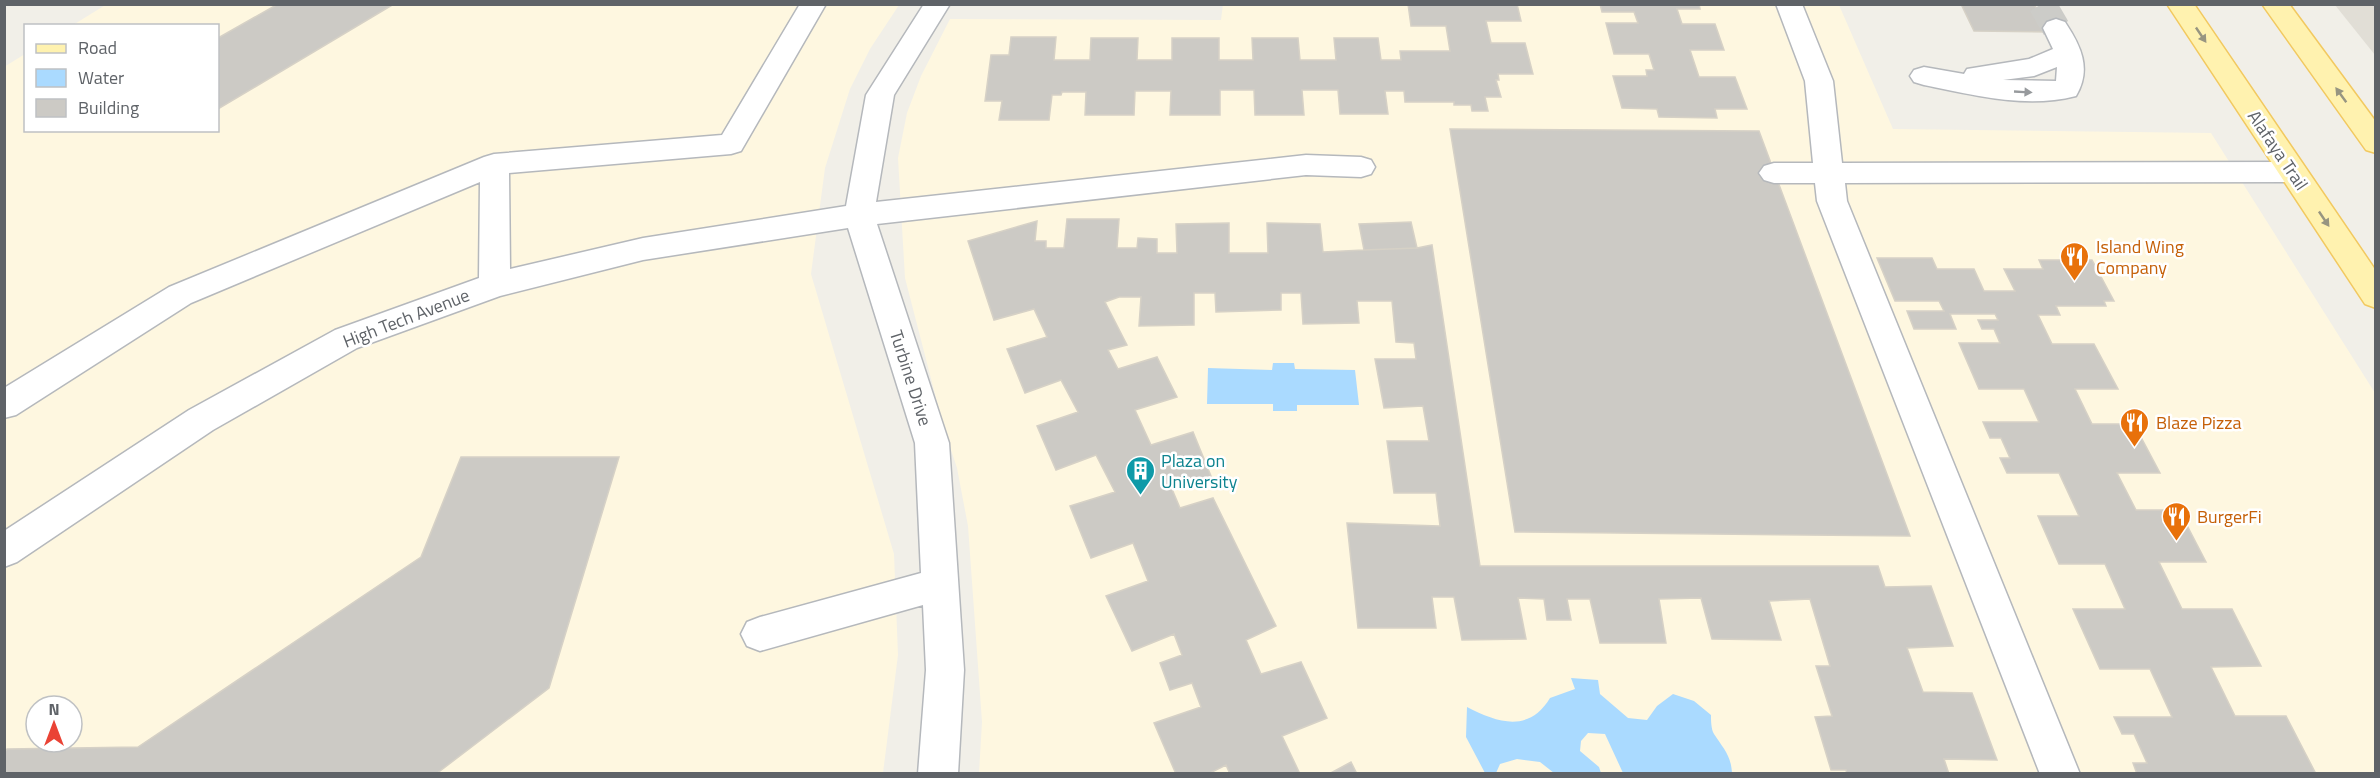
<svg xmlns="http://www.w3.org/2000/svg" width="2380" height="778" font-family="'Titillium Web',sans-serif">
  <rect width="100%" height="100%" fill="#f1efe8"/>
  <path fill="#fef7e0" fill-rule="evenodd" d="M 107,4 L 899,5 L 870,49 L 850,89 L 825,168 L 811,274 L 894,554 L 898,655 L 883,773 L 5,773 L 4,67 L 25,54 L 26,130 L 218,130 L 218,26 L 73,25 ZM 36,706 L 72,706 L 72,742 L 36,742 Z
    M 1223,4 L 1839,5 L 1893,129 L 2211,133 L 2375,393 L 2375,773 L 979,773 L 982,722 L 968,526 L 957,468 L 944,429 L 905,278 L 898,158 L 907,113 L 921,76 L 950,19 L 1221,20 Z"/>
  <path fill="#e1ded6" d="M 2335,5 L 2375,5 L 2375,55 Z"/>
  <path fill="#aadaff" d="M 1273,363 L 1294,363 L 1295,369 L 1355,370 L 1359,405 L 1297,405 L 1297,411 L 1273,411 L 1273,404 L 1207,404 L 1208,368 L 1272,370 Z
    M 1571,678 L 1598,680 L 1600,694 L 1628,718 L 1647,720 L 1657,706 L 1673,694 L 1694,701 L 1711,715 C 1711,720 1711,729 1714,734 C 1723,748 1731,755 1732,773 L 1623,773 L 1605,734 L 1588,733 L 1581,741 L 1580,751 L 1599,767 L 1601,773 L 1554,773 L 1540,762 L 1517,759 L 1500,764 L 1496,773 L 1485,773 L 1466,737 L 1467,707 C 1498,723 1529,733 1550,698 L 1575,689 Z"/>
  <path fill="#cccac5" stroke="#d6d1c6" stroke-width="1.5" d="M 278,4 L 394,4 L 218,109 L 218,38 Z
    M 1408,4 L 1517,4 L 1521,21 L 1486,21 L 1491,43 L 1525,43 L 1533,74 L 1498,74 L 1499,80 L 1496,80 L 1501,97 L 1485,97 L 1488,111 L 1472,111 L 1471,105 L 1454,105 L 1454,102 L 1405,102 L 1404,91 L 1385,91 L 1388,114 L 1340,114 L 1338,90 L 1302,90 L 1304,115 L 1255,115 L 1254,90 L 1220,90 L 1220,115 L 1170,115 L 1171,91 L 1135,91 L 1134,115 L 1085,115 L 1086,92 L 1062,92 L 1061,95 L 1052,95 L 1049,120 L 999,120 L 1002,101 L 985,101 L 991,55 L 1009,55 L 1011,37 L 1056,37 L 1054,60 L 1090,60 L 1091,38 L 1138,38 L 1137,60 L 1172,60 L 1172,38 L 1219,38 L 1219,60 L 1253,60 L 1252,38 L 1298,38 L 1300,60 L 1336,60 L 1334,38 L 1378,38 L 1381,60 L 1401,60 L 1400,51 L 1450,51 L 1446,26 L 1411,26 Z
    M 1600,4 L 1699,4 L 1700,9 L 1677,9 L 1682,24 L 1715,24 L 1724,50 L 1690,50 L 1699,77 L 1735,77 L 1747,109 L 1715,109 L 1717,118 L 1659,117 L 1657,109 L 1622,108 L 1613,76 L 1647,76 L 1646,70 L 1654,70 L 1649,54 L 1614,54 L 1606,23 L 1638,23 L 1634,12 L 1602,12 Z
    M 1961,4 L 2034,4 L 2049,32 L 1974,31 Z
    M 1450,129 L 1759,131 L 1910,536 L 1515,532 Z
    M 1067,219 L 1119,219 L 1117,248 L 1137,248 L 1138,238 L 1157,239 L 1157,253 L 1177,253 L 1176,224 L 1229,223 L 1229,253 L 1268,253 L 1267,223 L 1320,224 L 1323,252 L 1364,250 L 1359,224 L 1411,222 L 1417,248 L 1432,245 L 1480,566 L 1878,566 L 1885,587 L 1931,586 L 1953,646 L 1907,648 L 1923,692 L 1972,693 L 1997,760 L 1944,759 L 1949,774 L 1847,774 L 1846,770 L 1831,770 L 1815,717 L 1832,716 L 1816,666 L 1830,666 L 1810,599 L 1769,601 L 1781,640 L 1712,639 L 1701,598 L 1659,599 L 1666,643 L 1600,643 L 1590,599 L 1567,599 L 1571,620 L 1547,620 L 1544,599 L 1518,598 L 1526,639 L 1462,640 L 1454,597 L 1432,597 L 1436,628 L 1358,628 L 1347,523 L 1440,526 L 1436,493 L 1394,493 L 1387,441 L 1429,441 L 1423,406 L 1384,408 L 1375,359 L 1416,359 L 1414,343 L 1396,342 L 1392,301 L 1357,301 L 1359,323 L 1303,324 L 1301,293 L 1281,293 L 1281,310 L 1216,312 L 1215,293 L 1194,293 L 1194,325 L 1139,326 L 1141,297 L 1119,297 L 1105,302 L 1127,345 L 1108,350 L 1118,369 L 1157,357 L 1177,397 L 1135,410 L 1151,445 L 1193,432 L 1211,476 L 1172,489 L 1180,508 L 1213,498 L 1276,626 L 1246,640 L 1261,674 L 1301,662 L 1327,718 L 1282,736 L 1300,774 L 1230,774 L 1226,765 L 1208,774 L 1176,774 L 1154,723 L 1201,707 L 1192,683 L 1170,690 L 1160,663 L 1182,655 L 1174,634 L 1132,651 L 1106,596 L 1148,581 L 1133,543 L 1091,558 L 1070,506 L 1115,492 L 1096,455 L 1056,470 L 1037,426 L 1078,412 L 1061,380 L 1025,393 L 1007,349 L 1047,337 L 1034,309 L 994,320 L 968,241 L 1037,221 L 1035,241 L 1046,241 L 1046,248 L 1064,248 Z
    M 1411,222 L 1417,248 L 1364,250 L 1359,224 Z
    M 1877,258 L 1932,258 L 1937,269 L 1974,269 L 1984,291 L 2015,291 L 2004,269 L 2043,269 L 2039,260 L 2092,260 L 2114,301 L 2104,301 L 2106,306 L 2056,306 L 2060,315 L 2038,315 L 2052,344 L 2094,344 L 2118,389 L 2075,389 L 2092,424 L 2134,424 L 2160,473 L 2117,473 L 2136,510 L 2179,510 L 2206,562 L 2159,562 L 2182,609 L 2232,609 L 2261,666 L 2211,667 L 2235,716 L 2286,716 L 2316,774 L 2137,774 L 2133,763 L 2147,763 L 2134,734 L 2122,734 L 2114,717 L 2172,717 L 2150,669 L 2100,669 L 2073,609 L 2125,609 L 2105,564 L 2059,564 L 2038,516 L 2079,516 L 2059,473 L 2007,473 L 2000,458 L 2010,458 L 2001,438 L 1990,438 L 1983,422 L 2039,422 L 2024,389 L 1979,389 L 1959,343 L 2000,343 L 1994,329 L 1982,329 L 1978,320 L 1998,320 L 1995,314 L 1950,314 L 1956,329 L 1914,329 L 1907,311 L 1944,311 L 1939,301 L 1895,301 Z
    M 461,457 L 619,457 L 549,688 L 436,774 L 4,774 L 4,753 L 7,749 L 138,747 L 421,557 Z
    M 1351,762 L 1357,774 L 1329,774 Z"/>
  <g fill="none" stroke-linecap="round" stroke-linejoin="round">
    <path stroke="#ccccc8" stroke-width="28" stroke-dasharray="28 14" stroke-linecap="butt" d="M 2042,4 L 2056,28"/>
    <defs>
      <path id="minor" d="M 800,4 L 826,4 L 741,151 L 731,154 L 509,173 L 510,269 L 643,238 L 846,206 L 866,95 L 924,4 L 950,4 L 894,95 L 876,202 L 1306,155 L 1361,157 L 1371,160 L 1375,167 L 1371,174 L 1361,177 L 1306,175 L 877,224 L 949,443 L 964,670 L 958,774 L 918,774 L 926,670 L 923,605 L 760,651 L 747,646 L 741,634 L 747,622 L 760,617 L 921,573 L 915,443 L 848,228 L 643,260 L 500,296 L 357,348 L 213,430 L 17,562 L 4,567 L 4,531 L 189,410 L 335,330 L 479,278 L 480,182 L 191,303 L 16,415 L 4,418 L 4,388 L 169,287 L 484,157 L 494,154 L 722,135 Z
        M 1776,4 L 1802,4 L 1833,81 L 1842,163 L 2292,162 L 2302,165 L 2307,172 L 2302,179 L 2292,182 L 1845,183 L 1847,201 L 2080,774 L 2040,774 L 1817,201 L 1815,183 L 1774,183 L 1764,180 L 1759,173 L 1764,166 L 1774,163 L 1813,163 L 1805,81 Z
        M 2056,19 L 2065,22 C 2081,46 2092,69 2076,96 C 2026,109 1973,95 1924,85 L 1914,82 L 1910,76 L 1914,70 L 1924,67 L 1964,74 L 1967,69 L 2029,59 L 2053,49 L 2043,28 L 2047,22 ZM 2057,67 L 2056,81 L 2003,80 L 2034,76 Z"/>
      <path id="major" d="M 2167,4 L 2194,4 L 2376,271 L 2376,308 L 2365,304 Z
        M 2262,4 L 2289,4 L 2376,122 L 2376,153 L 2366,150 Z"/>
    </defs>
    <use href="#minor" stroke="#b5b8bc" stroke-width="3"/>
    <use href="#major" stroke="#f2c960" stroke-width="3"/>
    <use href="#minor" fill="#fff" fill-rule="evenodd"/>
    <use href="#major" fill="#fff2af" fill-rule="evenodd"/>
  </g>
  <defs><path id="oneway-solid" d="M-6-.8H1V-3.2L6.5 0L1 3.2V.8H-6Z" transform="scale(1.5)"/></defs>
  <g fill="#979581">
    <use href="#oneway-solid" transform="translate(2201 35) rotate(56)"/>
    <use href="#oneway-solid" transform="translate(2341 95) rotate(-126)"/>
    <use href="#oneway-solid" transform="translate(2324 219) rotate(56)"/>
  </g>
  <use fill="#979a9d" href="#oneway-solid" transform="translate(2023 92) rotate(3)"/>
  <defs>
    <symbol id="restaurant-pin" viewBox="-11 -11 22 30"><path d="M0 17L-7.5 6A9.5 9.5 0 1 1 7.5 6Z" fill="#e8710a" stroke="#fff"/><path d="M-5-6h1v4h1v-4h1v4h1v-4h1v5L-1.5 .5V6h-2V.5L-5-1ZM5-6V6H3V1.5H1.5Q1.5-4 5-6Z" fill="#fff"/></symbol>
    <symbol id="building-pin" viewBox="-11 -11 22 30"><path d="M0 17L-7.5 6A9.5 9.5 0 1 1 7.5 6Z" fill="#0f9aa8" stroke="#fff"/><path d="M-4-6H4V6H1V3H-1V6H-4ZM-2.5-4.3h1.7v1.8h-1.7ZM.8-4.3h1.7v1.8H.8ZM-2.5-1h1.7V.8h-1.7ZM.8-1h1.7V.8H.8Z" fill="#fff"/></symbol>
  </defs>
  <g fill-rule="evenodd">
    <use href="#restaurant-pin" x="2058" y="240" width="33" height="45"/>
    <use href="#restaurant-pin" x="2118" y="406" width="33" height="45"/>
    <use href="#building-pin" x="1124" y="454" width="33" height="45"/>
    <use href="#restaurant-pin" x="2160" y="500" width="33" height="45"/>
  </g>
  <g text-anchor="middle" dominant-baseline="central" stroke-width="5" stroke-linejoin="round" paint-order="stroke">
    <g font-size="18" fill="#5f6368" stroke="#fff">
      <text transform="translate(2278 150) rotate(56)">Alafaya Trail</text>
      <text transform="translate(406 318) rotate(-21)">High Tech Avenue</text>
      <text transform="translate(911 378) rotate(72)">Turbine Drive</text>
    </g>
    <g font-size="18" fill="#c56008" stroke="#fff" text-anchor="start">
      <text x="2096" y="246">Island Wing<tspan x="2096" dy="21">Company</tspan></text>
      <text x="2156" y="422">Blaze Pizza</text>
      <text x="2197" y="516">BurgerFi</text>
    </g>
    <g font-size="18" fill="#0d838f" stroke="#fff" text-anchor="start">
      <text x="1161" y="460">Plaza on<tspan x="1161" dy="21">University</tspan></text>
    </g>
  </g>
  <rect width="2380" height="778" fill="none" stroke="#5f6368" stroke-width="12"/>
  <rect x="24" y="24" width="195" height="108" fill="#ffffff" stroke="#bfc1c3" stroke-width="1.5"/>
  <rect x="36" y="44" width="30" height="9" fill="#fff2af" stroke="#bfc1c3" stroke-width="1.5"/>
  <text x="78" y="54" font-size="18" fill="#5f6368">Road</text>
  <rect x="36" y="69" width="30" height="18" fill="#aadaff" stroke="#bfc1c3" stroke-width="1.5"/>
  <text x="78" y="84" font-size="18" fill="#5f6368">Water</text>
  <rect x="36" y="99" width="30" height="18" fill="#cccac5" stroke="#bfc1c3" stroke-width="1.5"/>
  <text x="78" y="114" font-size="18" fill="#5f6368">Building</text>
  <g transform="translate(54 724)"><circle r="28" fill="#ffffff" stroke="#bfc1c3" stroke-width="1.5"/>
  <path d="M0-4.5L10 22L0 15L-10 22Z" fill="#ea4335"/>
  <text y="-9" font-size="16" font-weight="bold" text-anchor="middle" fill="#5f6368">N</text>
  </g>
</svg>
